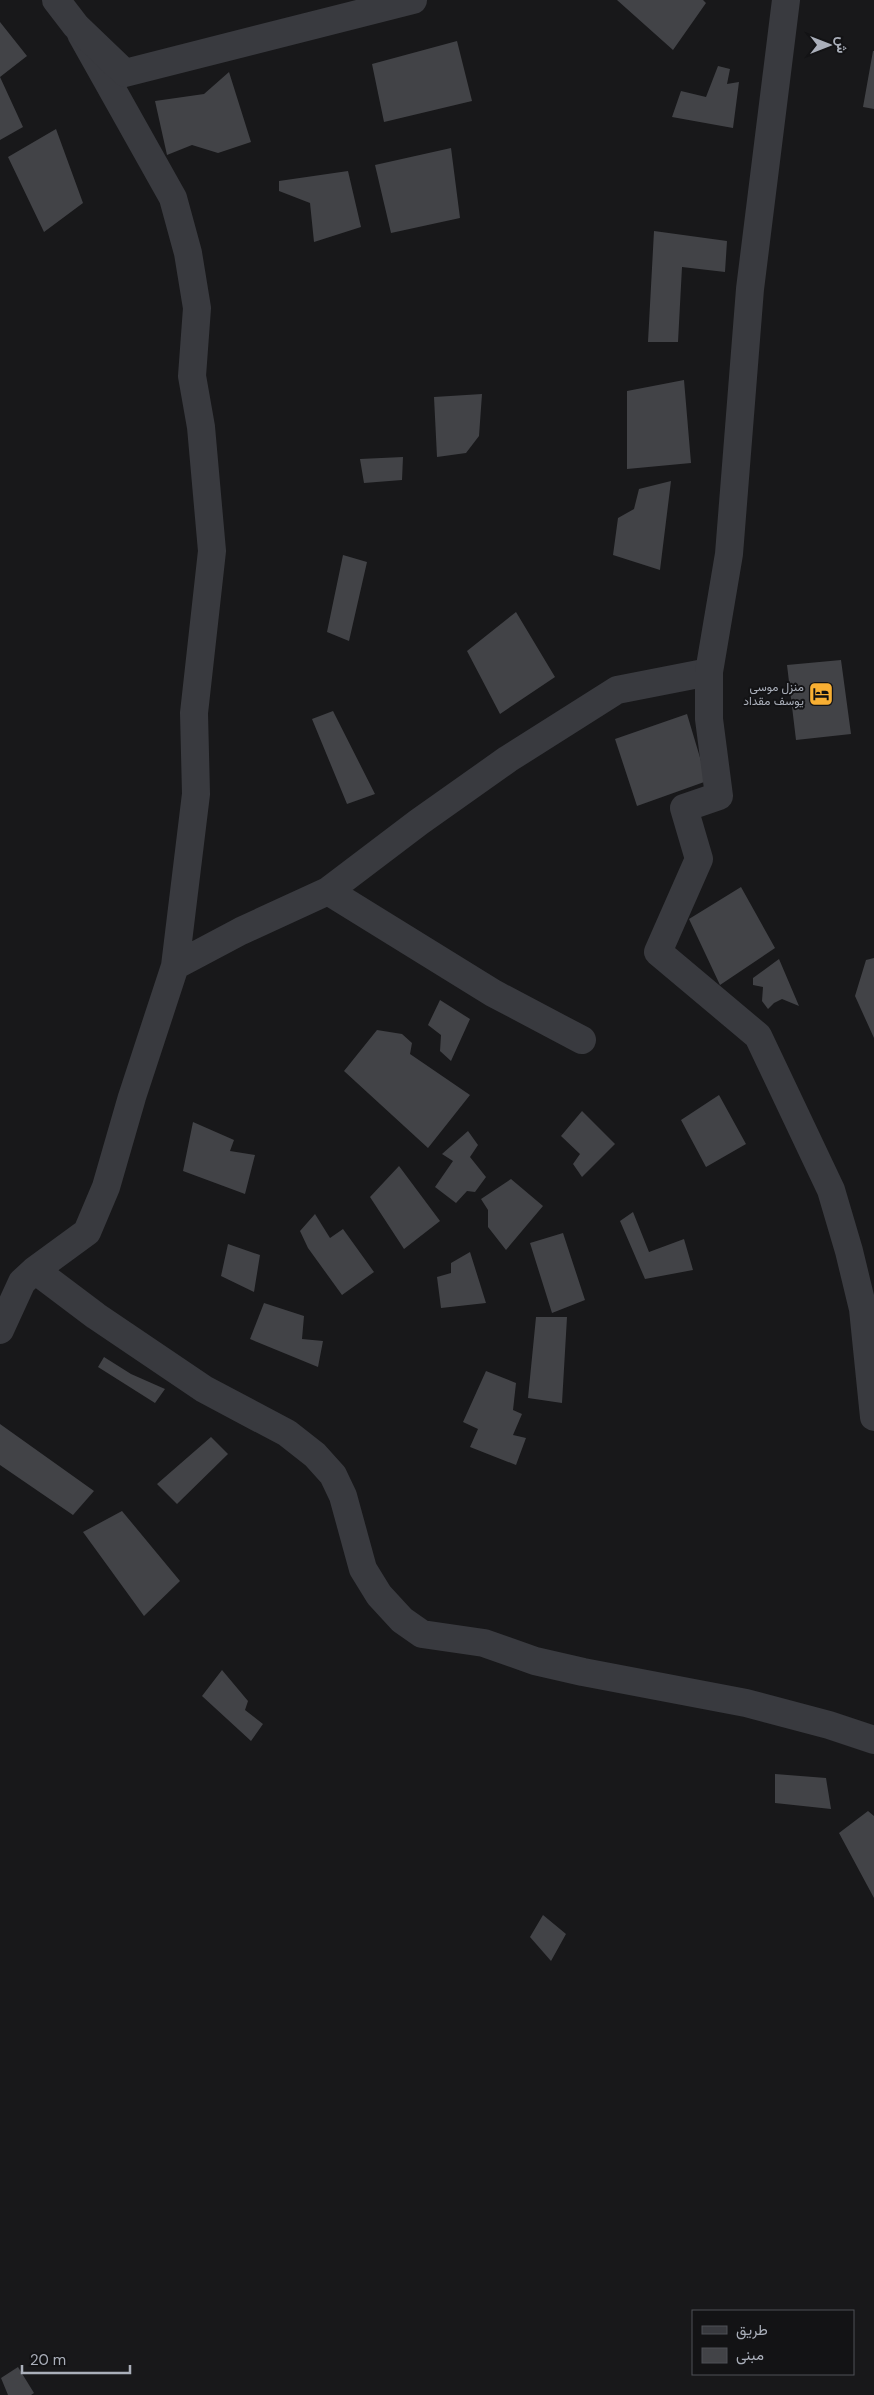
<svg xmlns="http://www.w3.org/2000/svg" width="874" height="2395" font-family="'DM Sans',Vazirmatn,sans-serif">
  <rect width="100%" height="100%" fill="#18181a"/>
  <path fill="#424347" d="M 617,0 L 703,0 L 706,3 L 673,50 Z
    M 0,22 L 27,56 L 0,77 L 23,127 L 0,140 Z
    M 457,41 L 472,101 L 384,122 L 372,64 Z
    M 873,51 L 874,51 L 874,109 L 863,107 Z
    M 718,66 L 730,69 L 727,84 L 739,82 L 733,128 L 672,117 L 681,91 L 706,97 Z
    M 229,72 L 251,142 L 218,153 L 192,145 L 167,155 L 155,101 L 204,94 Z
    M 56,129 L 83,203 L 44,232 L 8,157 Z
    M 451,148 L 460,218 L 391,233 L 375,165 Z
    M 348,171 L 361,227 L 314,242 L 310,203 L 279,191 L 279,181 Z
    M 654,231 L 727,241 L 725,272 L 682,267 L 678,342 L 648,342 Z
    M 684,380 L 691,463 L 627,469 L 627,391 Z
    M 482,394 L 479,436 L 466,453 L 437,457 L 434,397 Z
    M 403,457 L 402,480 L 364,483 L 360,459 Z
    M 671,481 L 660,570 L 613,555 L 618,518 L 634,509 L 639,489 Z
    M 343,555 L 367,562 L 349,641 L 327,632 Z
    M 516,612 L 555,677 L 500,714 L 467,651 Z
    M 841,660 L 851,734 L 796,740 L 787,665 Z
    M 333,711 L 375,794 L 347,804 L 312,719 Z
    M 687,714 L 707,781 L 637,806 L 615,739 Z
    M 741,887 L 775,948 L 720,985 L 689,919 Z
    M 874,958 L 874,1038 L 855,996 L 866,960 Z
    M 779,959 L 799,1006 L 782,999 L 774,1003 L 768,1009 L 762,1001 L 763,987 L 753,985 L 753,978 Z
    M 440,1000 L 470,1019 L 451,1061 L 440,1051 L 441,1035 L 428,1025 Z
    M 377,1030 L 402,1034 L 412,1043 L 410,1054 L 470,1095 L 428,1148 L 344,1071 Z
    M 719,1095 L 746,1144 L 706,1167 L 681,1120 Z
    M 582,1111 L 615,1144 L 582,1177 L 573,1164 L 580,1154 L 561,1136 Z
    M 193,1122 L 234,1140 L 230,1151 L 255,1155 L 245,1194 L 183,1171 Z
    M 468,1131 L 478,1145 L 470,1157 L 486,1177 L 475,1192 L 467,1191 L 456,1203 L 435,1187 L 453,1161 L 442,1154 Z
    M 399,1166 L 440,1221 L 404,1249 L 370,1197 Z
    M 511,1179 L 543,1206 L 506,1250 L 488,1227 L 488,1210 L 481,1199 Z
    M 633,1212 L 649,1252 L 684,1239 L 693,1270 L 645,1279 L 620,1221 Z
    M 315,1214 L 330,1238 L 343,1229 L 374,1272 L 342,1295 L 308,1248 L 300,1231 Z
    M 563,1233 L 585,1300 L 552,1313 L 530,1243 Z
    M 228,1244 L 260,1255 L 254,1292 L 221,1276 Z
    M 470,1252 L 486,1303 L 441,1308 L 437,1277 L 451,1273 L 451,1263 Z
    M 264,1303 L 304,1316 L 302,1339 L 323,1341 L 318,1367 L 250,1339 Z
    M 536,1317 L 567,1317 L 562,1403 L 528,1398 Z
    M 104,1357 L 131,1374 L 165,1389 L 155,1403 L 98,1367 Z
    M 486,1371 L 516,1383 L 513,1410 L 522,1414 L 513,1435 L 526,1438 L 516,1465 L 470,1447 L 478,1429 L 463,1422 Z
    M 0,1424 L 94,1491 L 73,1515 L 0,1465 Z
    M 211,1437 L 228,1454 L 177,1504 L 157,1484 Z
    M 122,1511 L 180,1581 L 144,1616 L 83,1532 Z
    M 222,1670 L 248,1701 L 245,1710 L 263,1724 L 251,1741 L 202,1696 Z
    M 775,1774 L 826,1778 L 831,1809 L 775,1803 Z
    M 868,1811 L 874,1816 L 874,1898 L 839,1833 Z
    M 543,1915 L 566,1934 L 551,1961 L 530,1937 Z
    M 18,2367 L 34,2393 L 31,2395 L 8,2395 L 1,2378 Z"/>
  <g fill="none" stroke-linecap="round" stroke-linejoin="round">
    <path stroke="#393a3f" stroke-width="28" d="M 328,891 L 493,993 L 582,1040
      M 175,966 L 241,931 L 328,891 L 419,822 L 508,759 L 617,690 L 709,672
      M 35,1270 L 96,1316 L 204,1389 L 287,1433 L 315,1455 L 333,1475 L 343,1496 L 363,1569 L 379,1595 L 402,1620 L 422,1634 L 484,1643 L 535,1661 L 583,1672 L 746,1703 L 829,1725 L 874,1740
      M 0,1330 L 22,1282 L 35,1270 L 87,1232 L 106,1187 L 132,1097 L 175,966 L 196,794 L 194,713 L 212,551 L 201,427 L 192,376 L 197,308 L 188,253 L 173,198 L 81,34"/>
    <path stroke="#393a3f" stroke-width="28" d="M 56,0 L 76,26 L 125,73 L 413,0
      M 786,0 L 750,289 L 729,554 L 709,672 L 709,719 L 719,796 L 684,808 L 699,859 L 658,952 L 758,1036 L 831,1190 L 849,1251 L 863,1309 L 874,1417"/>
  </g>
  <defs>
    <symbol id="hotel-square" viewBox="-11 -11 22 22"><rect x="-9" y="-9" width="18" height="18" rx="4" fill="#f8af33" stroke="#131315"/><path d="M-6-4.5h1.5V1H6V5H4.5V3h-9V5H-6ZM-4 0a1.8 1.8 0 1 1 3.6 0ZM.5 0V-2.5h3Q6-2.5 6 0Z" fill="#111"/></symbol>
  </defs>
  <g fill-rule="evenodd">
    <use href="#hotel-square" x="807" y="680" width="28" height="28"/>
  </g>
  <g text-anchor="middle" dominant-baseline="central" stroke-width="4" stroke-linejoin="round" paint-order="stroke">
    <g font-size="12" fill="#aaafba" stroke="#131315" text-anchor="end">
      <text x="804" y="687">منزل موسى<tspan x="804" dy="14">يوسف مقداد</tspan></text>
    </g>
  </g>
  <rect x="692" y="2310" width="162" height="65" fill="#131315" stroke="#4f5157"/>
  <rect x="702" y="2326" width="25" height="8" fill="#393a3f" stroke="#4f5157"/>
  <text x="736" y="2335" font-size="15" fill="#aaafba">طريق</text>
  <rect x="702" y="2348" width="25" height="15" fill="#424347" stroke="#4f5157"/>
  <text x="736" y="2360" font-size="15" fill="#aaafba">مبنى</text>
  <g transform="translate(829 45) rotate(90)" stroke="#131315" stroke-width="4" paint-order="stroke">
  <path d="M0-4L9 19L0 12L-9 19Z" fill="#aaafba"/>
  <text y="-8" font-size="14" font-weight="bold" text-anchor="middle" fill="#aaafba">ش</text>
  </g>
  <path d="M22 2365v8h108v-8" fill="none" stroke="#aaafba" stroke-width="2.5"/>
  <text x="30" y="2365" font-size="15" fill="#aaafba" stroke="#131315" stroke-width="4" paint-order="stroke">20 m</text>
</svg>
